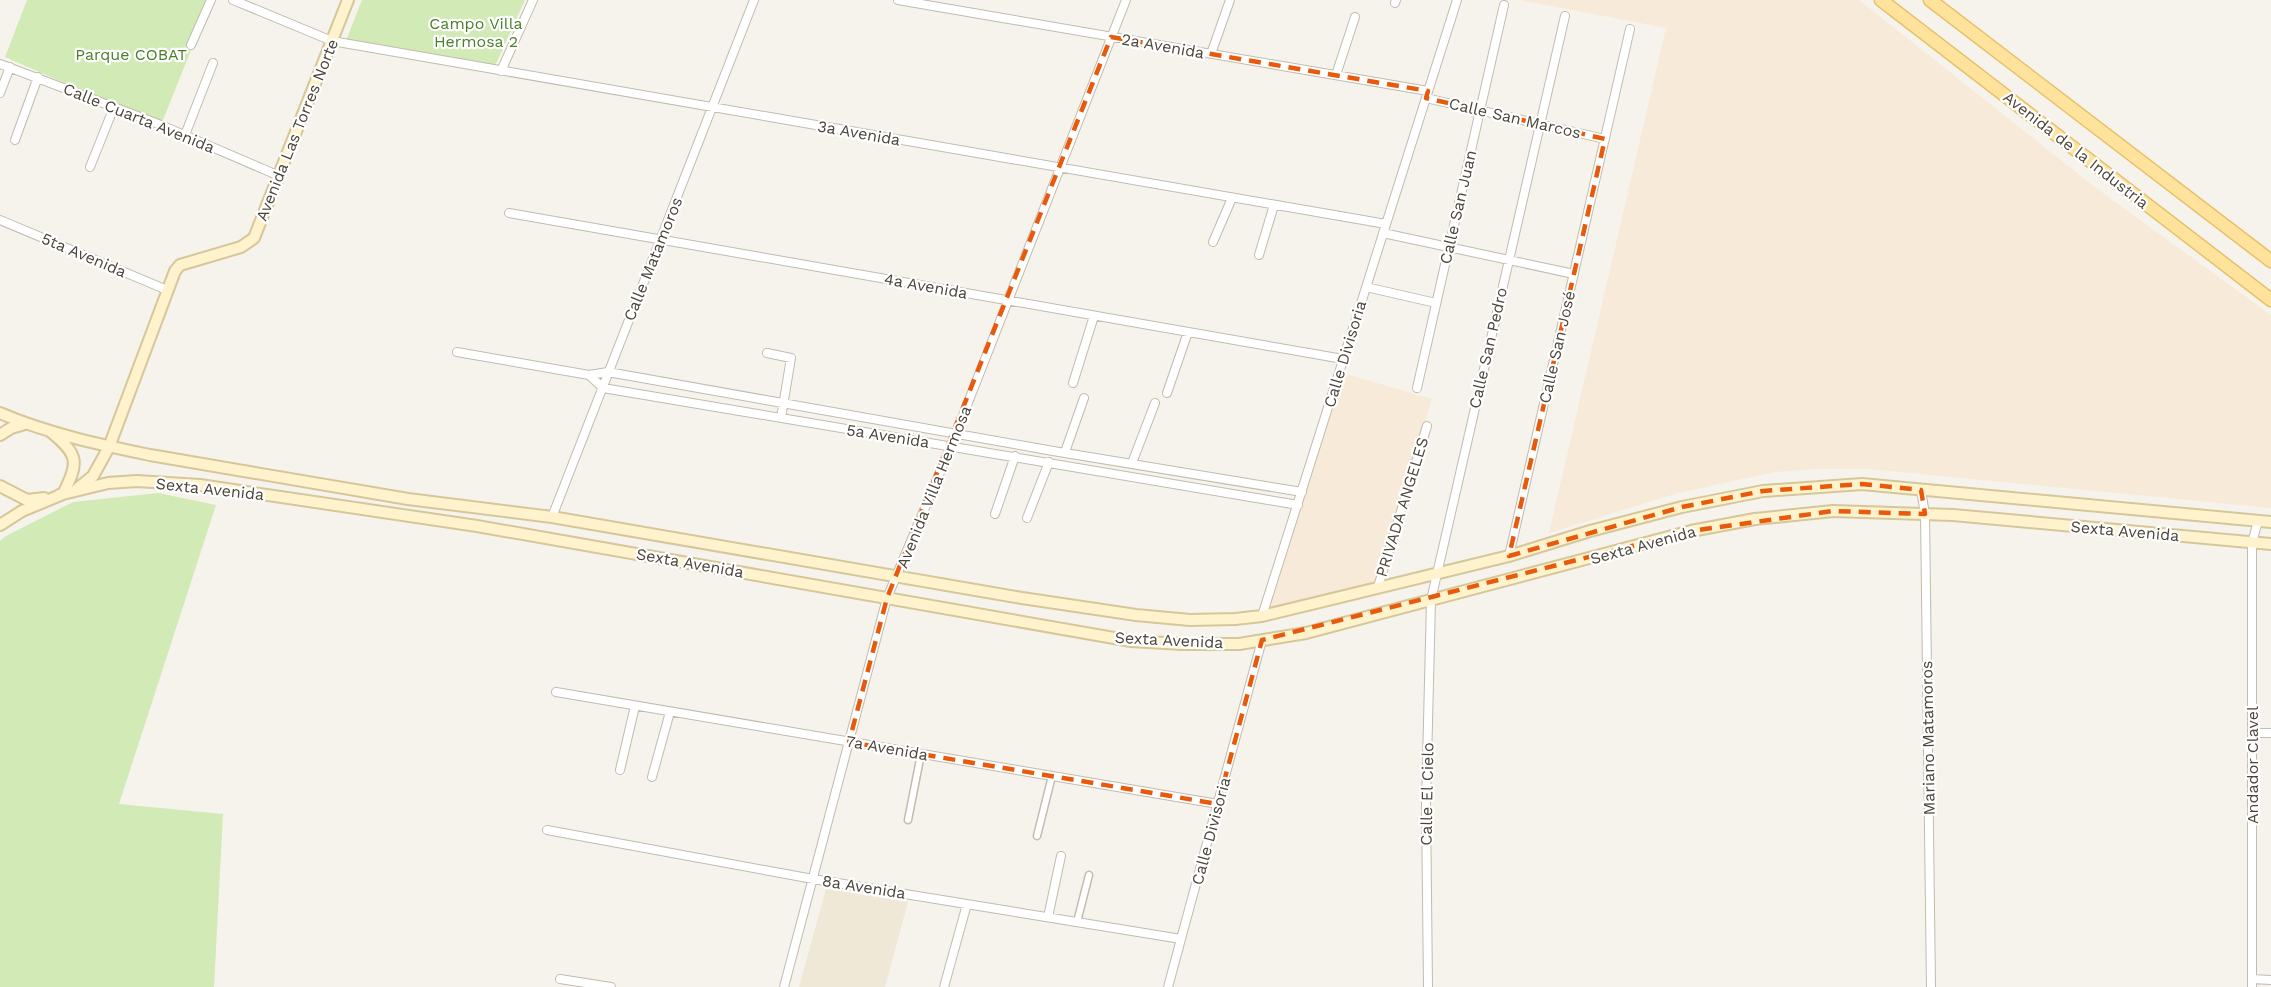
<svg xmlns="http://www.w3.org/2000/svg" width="2271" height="987" font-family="'Work Sans',sans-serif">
  <rect width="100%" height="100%" fill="#f6f3ec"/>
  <path fill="#f7ead8" d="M 1520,0 L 1859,0 L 2096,188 L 2271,315 L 2271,508 L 1868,469 L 1814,469 L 1775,472 L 1678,493 L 1549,533 L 1666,28 Z
    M 1339,372 L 1432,399 L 1373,588 L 1262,616 Z"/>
  <path fill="#efe8d6" d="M 826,889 L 908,902 L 885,987 L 799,987 Z"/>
  <path fill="#d2eab5" d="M 27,0 L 211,0 L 161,125 L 5,57 Z
    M 362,0 L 525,0 L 495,66 L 345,43 Z
    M 158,493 L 216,505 L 119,804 L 223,814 L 214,987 L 0,987 L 0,541 L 6,536 L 73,502 Z"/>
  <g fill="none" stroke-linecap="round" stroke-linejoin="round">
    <defs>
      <path id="pedestrian" d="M 908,820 L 921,754
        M 1037,836 L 1052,776
        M 1077,922 L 1089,875"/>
      <path id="minor" d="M 233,0 L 332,41 L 1386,224
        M 898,0 L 1428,91
        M 1395,3 L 1396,0
        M 191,45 L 211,0
        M 1211,54 L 1230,0
        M 0,64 L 161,125 L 277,175
        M 501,71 L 533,0
        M 1336,75 L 1355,17
        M 0,93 L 10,67
        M 1426,98 L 1605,139
        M 185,135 L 213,63
        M 15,140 L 38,77
        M 90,167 L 114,107
        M 509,213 L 1343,359
        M 0,220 L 167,290
        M 1383,233 L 1574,274
        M 1213,242 L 1232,198
        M 1259,255 L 1274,205
        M 1366,287 L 1436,303
        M 457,352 L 589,375 L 608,372 L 1053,451 L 1302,492
        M 767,353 L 791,358 L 781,418
        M 589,375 L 603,388 L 1298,505
        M 1073,383 L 1094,316
        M 1417,388 L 1504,5
        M 1167,393 L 1188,332
        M 1065,452 L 1084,398
        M 1132,463 L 1155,403
        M 1921,490 L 1925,514 L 1931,987
        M 995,514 L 1015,456
        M 552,517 L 754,0
        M 1027,518 L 1049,462
        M 1509,556 L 1630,29
        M 1378,587 L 1427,426
        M 1262,616 L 1457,0
        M 556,692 L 1218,804
        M 2252,733 L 2271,733
        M 620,770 L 635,706
        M 652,777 L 670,712
        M 547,830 L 813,879 L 1181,939
        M 1048,917 L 1061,856
        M 560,979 L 611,987
        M 2252,979 L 2271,980
        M 784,987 L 887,598 L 951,446 L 1126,0
        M 944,987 L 967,904
        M 1168,987 L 1262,640
        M 1428,987 L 1426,804 L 1431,600 L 1565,16
        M 2252,987 L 2252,543 L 2258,521"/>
      <path id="secondary" d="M 0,413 C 46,433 101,445 150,455 L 408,499 L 552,517 L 1022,598 L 1136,615 L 1190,620 L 1235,619 L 1262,616 L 1509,556 L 1590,531 L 1682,507 L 1763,491 L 1862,484 L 2271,522
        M 51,432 C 79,455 79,462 63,494 L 59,495
        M 0,435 L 11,428 L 25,424
        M 0,486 L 27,500 L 44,498
        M 77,489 L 93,476 L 109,447 L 175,271 L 180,265 L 241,247 L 254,238 L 348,0
        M 0,525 L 22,511 L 63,494 L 108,483 L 137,481 L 200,485 L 477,526 L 1131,641 L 1182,644 L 1239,644 L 1306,633 L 1691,531 L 1755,519 L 1833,511 L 1953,515 L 2271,544"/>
      <path id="primary" d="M 1881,0 L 2271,300
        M 1930,0 L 2271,261"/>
    </defs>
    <use href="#pedestrian" stroke="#c2bbae" stroke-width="9"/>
    <use href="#minor" stroke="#c2bbae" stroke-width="10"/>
    <use href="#secondary" stroke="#d6c79b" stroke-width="14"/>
    <use href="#primary" stroke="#e6c16a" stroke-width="15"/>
    <use href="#pedestrian" stroke="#fff" stroke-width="6"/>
    <use href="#minor" stroke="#fff" stroke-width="8"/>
    <use href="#secondary" stroke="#fff3cd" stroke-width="10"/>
    <use href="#primary" stroke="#ffe39c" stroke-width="12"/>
  </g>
  <path fill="none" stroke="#e8590c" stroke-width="4.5" stroke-dasharray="12 8" stroke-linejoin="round" d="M 1111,37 L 1428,91 L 1426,98 L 1605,139 L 1509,556 L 1682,507 L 1763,491 L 1862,484 L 1921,490 L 1925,514 L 1833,511 L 1691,531 L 1262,640 L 1218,804 L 849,742 L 887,598 Z"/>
  <g text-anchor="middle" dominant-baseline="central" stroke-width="4.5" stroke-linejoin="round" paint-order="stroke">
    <g font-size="16" fill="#4a7f2a" stroke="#fff">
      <text x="476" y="23">Campo Villa<tspan x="476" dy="18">Hermosa 2</tspan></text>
      <text x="131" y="54">Parque COBAT</text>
    </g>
    <g font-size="16" fill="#4b4439" stroke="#fff">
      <text transform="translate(1163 46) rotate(10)">2a Avenida</text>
      <text transform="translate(139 118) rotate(22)">Calle Cuarta Avenida</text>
      <text transform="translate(1515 118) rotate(13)">Calle San Marcos</text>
      <text transform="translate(297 130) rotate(-68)">Avenida Las Torres Norte</text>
      <text transform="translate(859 133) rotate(10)">3a Avenida</text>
      <text transform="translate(2076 150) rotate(38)">Avenida de la Industria</text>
      <text transform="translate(1458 207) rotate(-77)">Calle San Juan</text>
      <text transform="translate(84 255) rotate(23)">5ta Avenida</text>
      <text transform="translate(653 259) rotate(-68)">Calle Matamoros</text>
      <text transform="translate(926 286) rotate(10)">4a Avenida</text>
      <text transform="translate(1557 347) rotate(-77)">Calle San José</text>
      <text transform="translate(1488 348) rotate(-77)">Calle San Pedro</text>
      <text transform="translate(1345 354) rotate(-73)">Calle Divisoria</text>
      <text transform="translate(888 436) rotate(9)">5a Avenida</text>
      <text transform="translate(934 487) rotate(-68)">Avenida Villa Hermosa</text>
      <text transform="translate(210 489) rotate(6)">Sexta Avenida</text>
      <text transform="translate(1402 507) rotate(-73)">PRIVADA ANGELES</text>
      <text transform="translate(2125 531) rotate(5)">Sexta Avenida</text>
      <text transform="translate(1643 545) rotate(-15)">Sexta Avenida</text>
      <text transform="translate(690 563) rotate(10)">Sexta Avenida</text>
      <text transform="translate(1169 640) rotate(3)">Sexta Avenida</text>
      <text transform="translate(1928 738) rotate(-91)">Mariano Matamoros</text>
      <text transform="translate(887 748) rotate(10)">7a Avenida</text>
      <text transform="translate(2252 765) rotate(-90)">Andador Clavel</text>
      <text transform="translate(1427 794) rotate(-89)">Calle El Cielo</text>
      <text transform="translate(1211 831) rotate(-75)">Calle Divisoria</text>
      <text transform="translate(864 887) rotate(9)">8a Avenida</text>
    </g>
  </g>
</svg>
